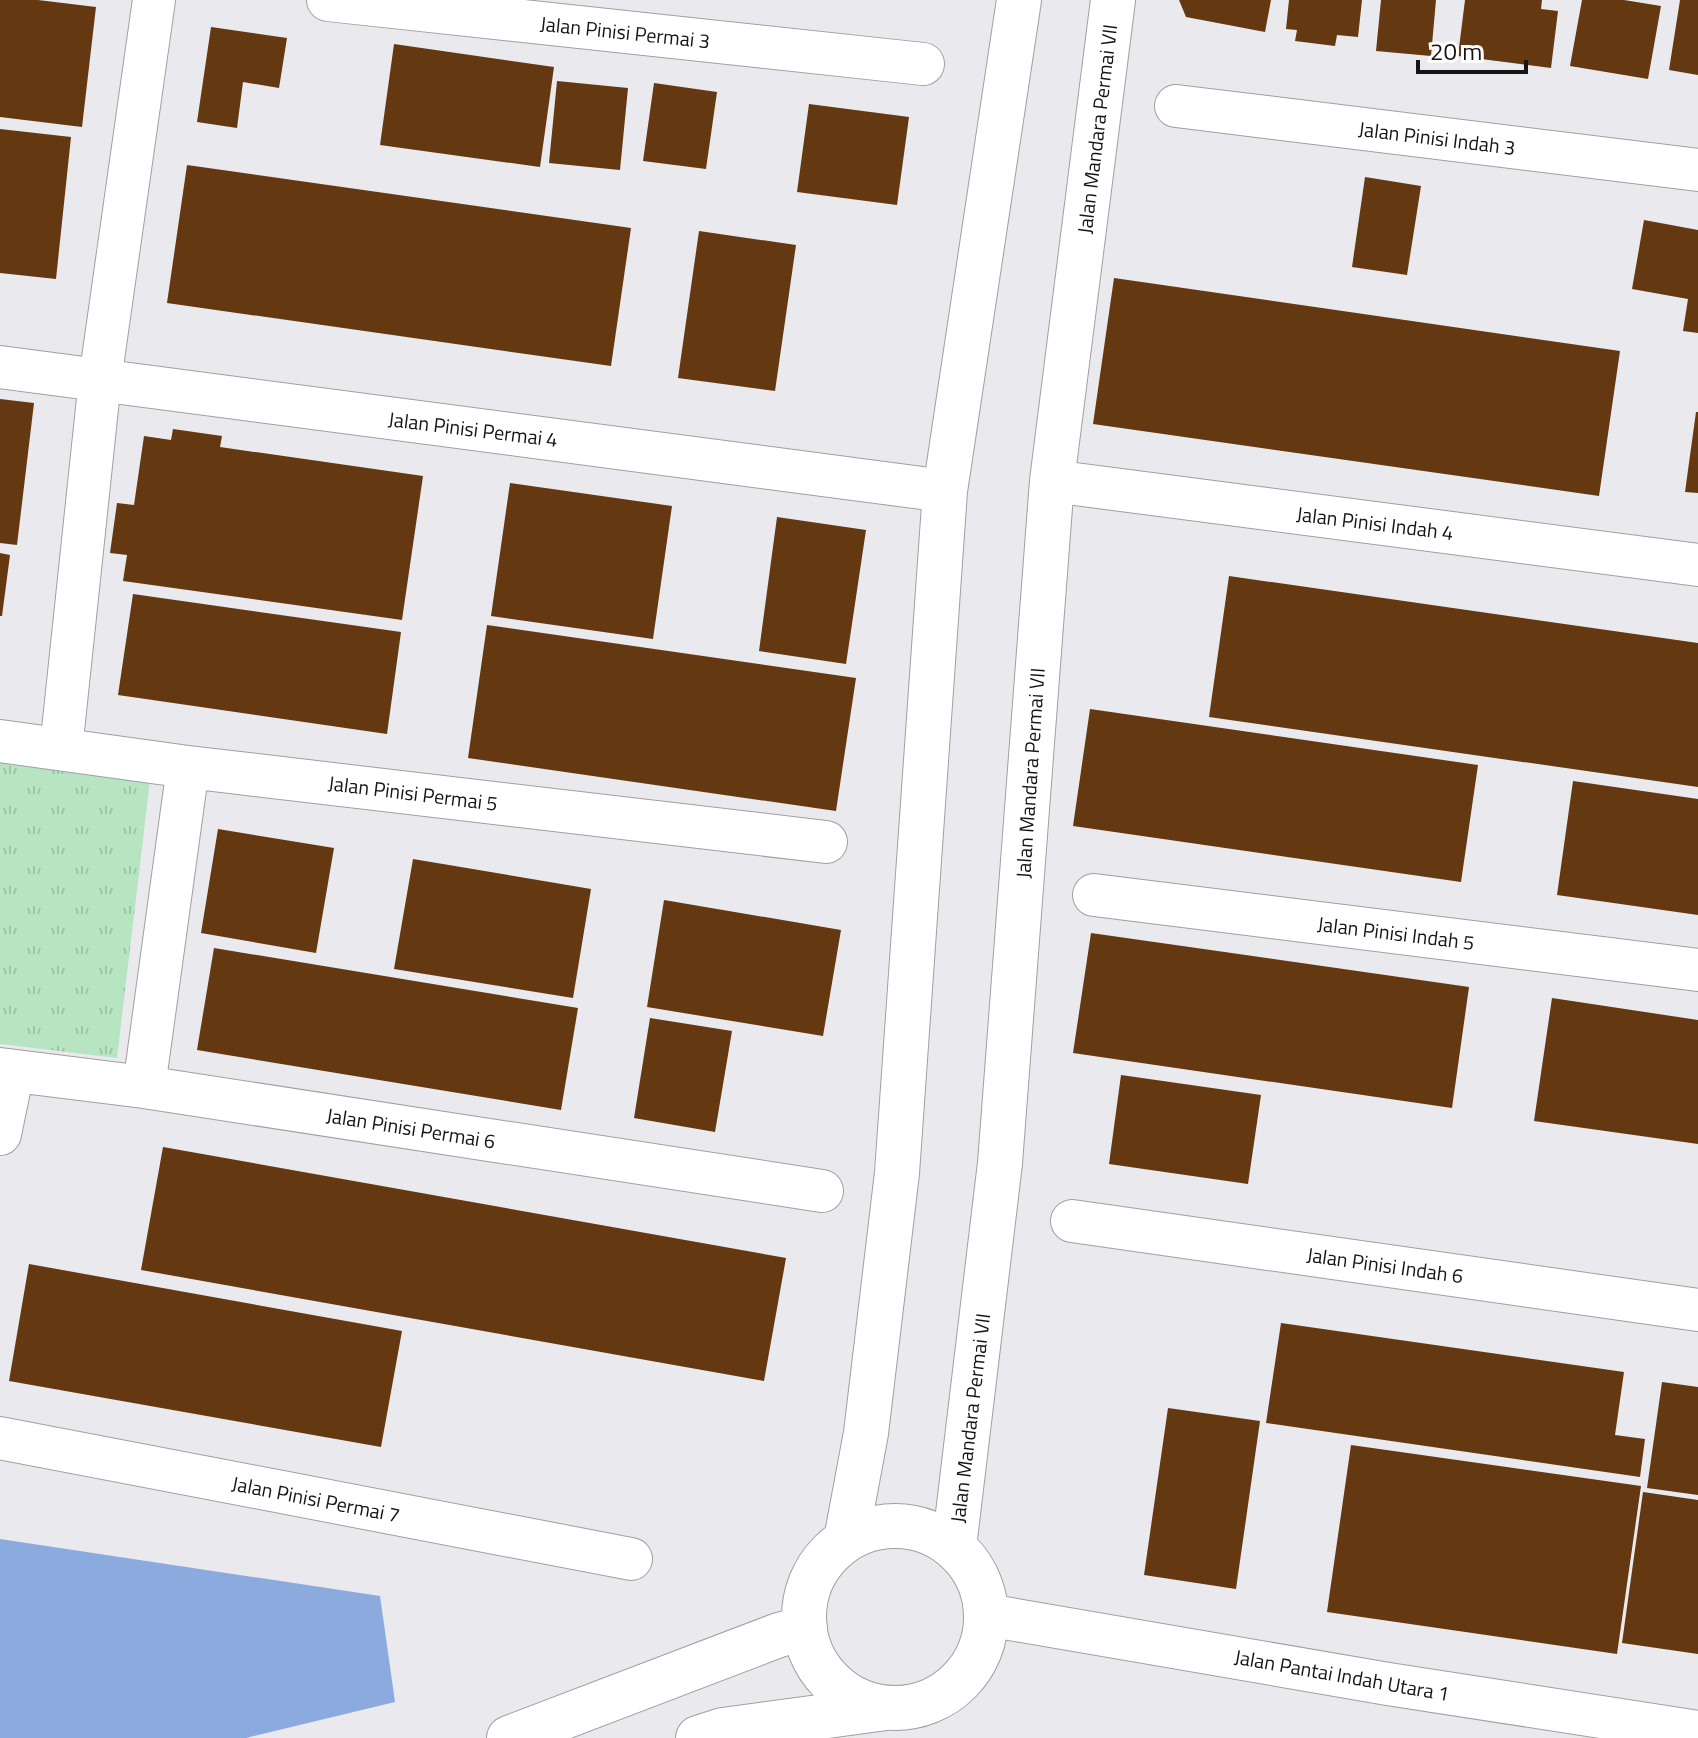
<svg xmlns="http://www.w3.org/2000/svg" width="1698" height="1738" font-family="'Titillium Web',sans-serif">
  <defs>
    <pattern id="park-tufts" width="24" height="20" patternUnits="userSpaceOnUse" patternTransform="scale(2)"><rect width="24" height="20" fill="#b7e5c1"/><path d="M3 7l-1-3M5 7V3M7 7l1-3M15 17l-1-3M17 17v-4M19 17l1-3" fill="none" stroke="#9cc4a5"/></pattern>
  </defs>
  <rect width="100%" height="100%" fill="#eae9ed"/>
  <path fill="url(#park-tufts)" d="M 0,754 L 151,772 L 117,1058 L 0,1044 Z"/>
  <path fill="#8babde" d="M 0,1539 L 380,1596 L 395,1702 L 246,1738 L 0,1738 Z"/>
  <path fill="#643810" d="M 0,0 L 38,0 L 96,7 L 82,127 L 0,117 Z
    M 1179,0 L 1271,0 L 1265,32 L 1186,17 Z
    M 1289,0 L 1362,0 L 1358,37 L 1337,35 L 1335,46 L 1295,41 L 1297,30 L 1286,29 Z
    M 1381,0 L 1436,0 L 1431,56 L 1376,51 Z
    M 1465,0 L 1542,0 L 1541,9 L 1558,11 L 1551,68 L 1458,56 Z
    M 1582,0 L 1624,0 L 1661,6 L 1648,79 L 1570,66 Z
    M 1680,0 L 1698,0 L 1698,75 L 1669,70 Z
    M 211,27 L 287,38 L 279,88 L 243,82 L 237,128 L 197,122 Z
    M 394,44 L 554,67 L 540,167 L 380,145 Z
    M 557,81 L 628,88 L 620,170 L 549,163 Z
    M 654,83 L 717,92 L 706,169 L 643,161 Z
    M 809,104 L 909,117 L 897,205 L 797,192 Z
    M 0,129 L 71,137 L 56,279 L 0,273 Z
    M 187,165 L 631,228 L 611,366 L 167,303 Z
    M 1365,177 L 1421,186 L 1407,275 L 1352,267 Z
    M 1644,220 L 1698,230 L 1698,333 L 1683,331 L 1688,299 L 1632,289 Z
    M 699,231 L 796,245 L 775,391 L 678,378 Z
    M 1114,278 L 1620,351 L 1599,496 L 1093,424 Z
    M 0,399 L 34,403 L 17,545 L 0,543 Z
    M 1696,412 L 1698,412 L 1698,493 L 1685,492 Z
    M 173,429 L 222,436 L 220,447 L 423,476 L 402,620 L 123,581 L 127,555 L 110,553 L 117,503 L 134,505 L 144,436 L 171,440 Z
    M 510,483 L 672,506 L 653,639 L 491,616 Z
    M 777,517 L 866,530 L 846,664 L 759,651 Z
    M 0,553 L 10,555 L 2,616 L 0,616 Z
    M 1229,576 L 1698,643 L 1698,787 L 1209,717 Z
    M 133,594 L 401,632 L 387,734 L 118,695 Z
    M 487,625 L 856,678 L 836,811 L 468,758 Z
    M 1090,709 L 1478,765 L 1461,882 L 1073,826 Z
    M 1573,781 L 1698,799 L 1698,915 L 1557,895 Z
    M 218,829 L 334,848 L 316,953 L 201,933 Z
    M 413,859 L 591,889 L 573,998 L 394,969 Z
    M 664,900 L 841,930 L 823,1036 L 647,1007 Z
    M 1091,933 L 1469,987 L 1452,1108 L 1073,1053 Z
    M 214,948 L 578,1008 L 561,1110 L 197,1050 Z
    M 1552,998 L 1698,1020 L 1698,1144 L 1534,1121 Z
    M 650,1018 L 732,1031 L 715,1132 L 634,1118 Z
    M 1121,1075 L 1261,1095 L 1248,1184 L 1109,1164 Z
    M 163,1147 L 786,1258 L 764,1381 L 141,1270 Z
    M 29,1264 L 402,1331 L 381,1447 L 9,1381 Z
    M 1281,1323 L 1624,1372 L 1615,1435 L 1645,1439 L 1640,1477 L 1266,1423 Z
    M 1662,1382 L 1698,1387 L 1698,1495 L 1647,1488 Z
    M 1168,1408 L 1260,1421 L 1236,1589 L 1144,1575 Z
    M 1351,1445 L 1641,1486 L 1617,1654 L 1327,1612 Z
    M 1643,1492 L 1698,1500 L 1698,1654 L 1622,1643 Z"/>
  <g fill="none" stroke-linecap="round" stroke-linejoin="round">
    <defs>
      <path id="minor" d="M 328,0 L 923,64
        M 1176,106 L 1698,170
        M 0,367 L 945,491
        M 1052,481 L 1698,565
        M 0,741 L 188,767 L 826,842
        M 61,749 L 100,380 L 154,0
        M 1094,895 L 1698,970
        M 0,1069 L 144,1087 L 822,1191
        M 144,1087 L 188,767
        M 0,1134 L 13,1071
        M 1072,1221 L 1698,1310
        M 0,1438 L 631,1559
        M 987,1615 L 1388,1684 L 1698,1732"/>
      <path id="major" d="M804 1617a91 91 0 1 1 182 0a91 91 0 1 1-182 0Z
        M 846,1540 L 866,1433 L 897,1173 L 945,491 L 1019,0
        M 954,1547 L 1000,1163 L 1052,481 L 1113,0
        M 509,1738 L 779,1635 L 805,1628
        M 698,1738 L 723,1730 L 886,1708"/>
    </defs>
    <use href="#minor" stroke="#a09fa3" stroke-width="44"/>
    <use href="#major" stroke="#a09fa3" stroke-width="46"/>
    <use href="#minor" stroke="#fff" stroke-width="42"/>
    <use href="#major" stroke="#fff" stroke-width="44"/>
  </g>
  <g text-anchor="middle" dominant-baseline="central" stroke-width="8" stroke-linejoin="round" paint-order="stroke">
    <g font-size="20" fill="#151516" stroke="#fff">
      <text transform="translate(625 32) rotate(6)">Jalan Pinisi Permai 3</text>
      <text transform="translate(1097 129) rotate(-83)">Jalan Mandara Permai VII</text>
      <text transform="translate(1437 138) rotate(7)">Jalan Pinisi Indah 3</text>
      <text transform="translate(473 429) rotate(7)">Jalan Pinisi Permai 4</text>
      <text transform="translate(1375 523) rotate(7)">Jalan Pinisi Indah 4</text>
      <text transform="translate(1030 773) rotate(-86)">Jalan Mandara Permai VII</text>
      <text transform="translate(413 793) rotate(7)">Jalan Pinisi Permai 5</text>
      <text transform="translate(1396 933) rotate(7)">Jalan Pinisi Indah 5</text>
      <text transform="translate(411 1128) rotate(9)">Jalan Pinisi Permai 6</text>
      <text transform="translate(1385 1265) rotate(8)">Jalan Pinisi Indah 6</text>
      <text transform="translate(970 1418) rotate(-83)">Jalan Mandara Permai VII</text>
      <text transform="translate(316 1499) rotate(11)">Jalan Pinisi Permai 7</text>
      <text transform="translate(1342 1675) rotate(10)">Jalan Pantai Indah Utara 1</text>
    </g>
  </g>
  <path d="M1418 60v12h108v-12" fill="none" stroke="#151516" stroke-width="4"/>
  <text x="1430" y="60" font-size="24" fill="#151516" stroke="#ffffff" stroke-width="6" paint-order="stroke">20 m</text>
</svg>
